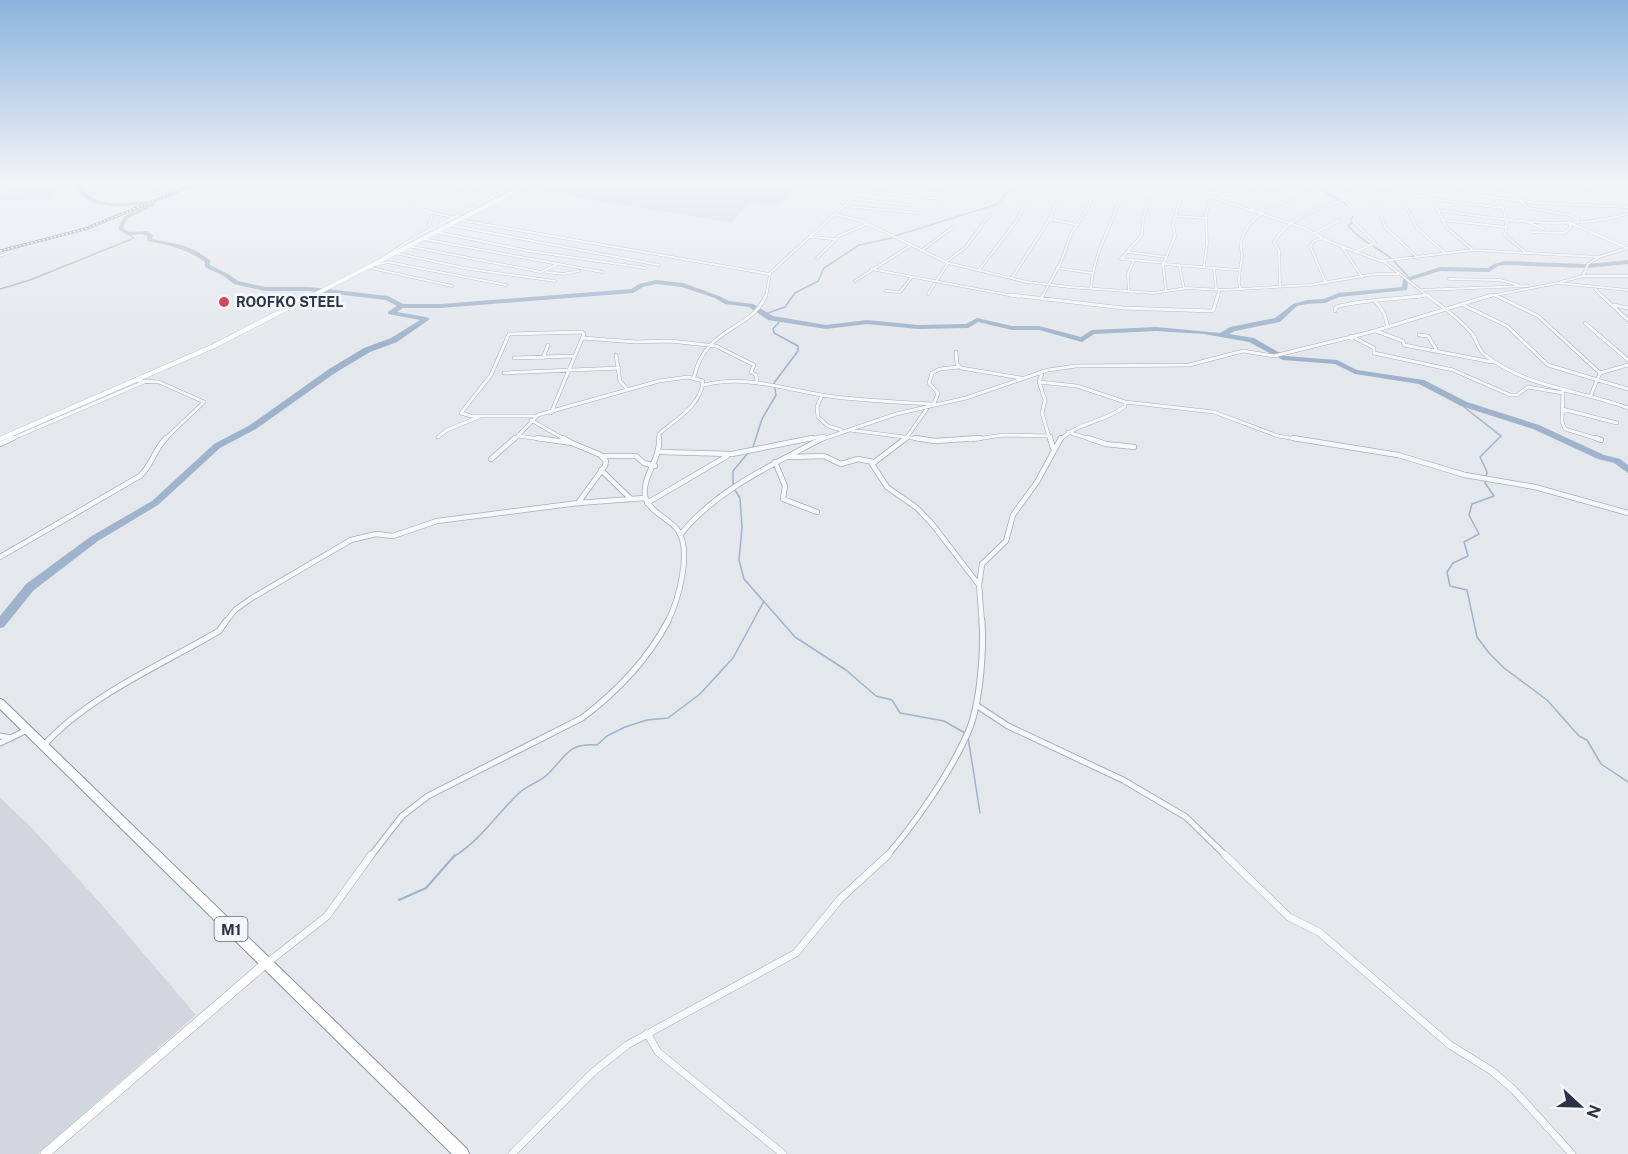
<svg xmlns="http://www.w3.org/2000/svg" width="1628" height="1154" font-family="'Public Sans',sans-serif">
  <rect width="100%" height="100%" fill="#e4e7ec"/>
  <path fill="#d2d6de" d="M 0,183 L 55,183 L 53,199 L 0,200 Z
    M 561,183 L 806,183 L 779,205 L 749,203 L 731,223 L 545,192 Z
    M 0,798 L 29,825 L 101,904 L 196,1015 L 38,1154 L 0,1154 Z"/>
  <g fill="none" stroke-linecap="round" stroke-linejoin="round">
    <path stroke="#9fb4cc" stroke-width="1.5" d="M 1321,184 L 1323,191 L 1347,204
      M 1354,216 L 1350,219 L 1352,223 L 1348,225 C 1360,241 1377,247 1392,259
      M 895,236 L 998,204 L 1006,193 L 1023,183
      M 1394,261 L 1411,280
      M 0,289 L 30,280 L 134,238 L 128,234
      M 765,314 L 785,307 L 795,293 L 818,281 L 824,268 L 859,245 L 892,238
      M 1464,404 L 1464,407 L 1501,436 L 1480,457 L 1487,472 L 1485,483 L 1494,496 L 1472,504 L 1469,515 L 1479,534 L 1464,542 L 1468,556 L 1453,563 L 1447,572 L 1450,586 L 1467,590 L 1477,637 L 1489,653 L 1504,668 L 1547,700 L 1579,736 L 1587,740 L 1601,764 L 1628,782
      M 753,447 L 762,419 L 776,395 L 774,383 L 798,351 L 798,346 L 774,333 L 773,329 L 781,320
      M 733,485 L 733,471 L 748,453
      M 735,490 L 740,498 L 742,527 L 739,560 L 744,579 L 795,637 L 846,670 L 876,696 L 892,700 L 900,713 L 944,721 L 965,733
      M 968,737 L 980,813
      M 453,857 C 480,841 496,815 519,793 C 527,785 541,782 549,773 C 567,755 568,743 597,745 L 607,736 L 625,727 L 647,720 L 668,718 L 700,694 L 733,658 L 764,601"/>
    <path stroke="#9fb4cc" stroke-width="2" d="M 399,900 L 426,888 L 455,855"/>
    <path fill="#9fb4cc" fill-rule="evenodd" d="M 76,183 L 82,183 C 89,209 124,202 145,201 L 148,203 L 145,205 C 122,206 84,212 76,183 Z
      M 153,202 L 156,204 L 155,205 L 127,219 L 123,228 L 129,232 L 147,231 L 153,235 L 152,239 L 182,245 L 196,251 L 210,260 L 210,265 L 228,274 L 238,281 L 265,287 L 309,287 L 388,296 L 403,304 L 441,304 L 631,289 L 639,284 L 656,280 L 683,283 L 719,296 L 729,301 L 753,304 L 773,316 L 826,325 L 867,320 L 918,325 L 966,324 L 977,318 L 1012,326 L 1039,326 L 1081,337 L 1092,330 L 1156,327 L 1220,333 L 1230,327 L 1275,318 L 1293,304 L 1307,300 L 1324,299 L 1338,293 L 1402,287 L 1403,279 L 1440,267 L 1488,268 L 1494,264 L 1505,261 L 1587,264 L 1628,260 L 1628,264 L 1587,268 L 1505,265 L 1498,266 L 1489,272 L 1440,271 L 1408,281 L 1407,290 L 1339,297 L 1325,303 L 1307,304 L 1297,306 L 1280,322 L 1235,331 L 1229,334 L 1254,338 L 1285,356 L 1337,360 L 1357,370 L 1424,380 L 1467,402 L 1539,425 L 1604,455 L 1620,459 L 1628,465 L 1628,473 L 1614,463 L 1598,459 L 1533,429 L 1461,406 L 1419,384 L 1355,374 L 1335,364 L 1283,360 L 1249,342 L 1204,334 L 1156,331 L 1094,334 L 1082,342 L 1039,330 L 1012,330 L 978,322 L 968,328 L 918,329 L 867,324 L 826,329 L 768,320 L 749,307 L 725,304 L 715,298 L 682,287 L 656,284 L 643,287 L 633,293 L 441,308 L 403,308 L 397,312 L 426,317 L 430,319 L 397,342 L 370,352 L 335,373 L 256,429 L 220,448 L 158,505 L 98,541 L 34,590 L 4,627 L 0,628 L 0,616 L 26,584 L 90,537 L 152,501 L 214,444 L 250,425 L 329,369 L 364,348 L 391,338 L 420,320 L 388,314 L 388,312 L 397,306 L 386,300 L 309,291 L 265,291 L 234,284 L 224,276 L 205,267 L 205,262 C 187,249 168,245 147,241 L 147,236 C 134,231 132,240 118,229 L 123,217 Z"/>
    <defs>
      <path id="street-far4" d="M 133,183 L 156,193
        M 407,183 L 410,202 L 432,214 L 429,225 L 436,232 L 529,251 L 645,268
        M 429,183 L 494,196
        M 963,183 L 983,184
        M 1149,183 L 1197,191
        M 1190,183 L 1211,197 L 1304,228 L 1330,242 L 1386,263 L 1429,297
        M 1215,183 L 1249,186
        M 1277,183 L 1285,199
        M 1386,183 L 1537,203 L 1628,207
        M 1452,183 L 1466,184
        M 1525,183 L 1526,186 L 1497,185 L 1529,208 L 1569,215 L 1578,219 L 1578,222
        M 1557,183 L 1572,191 L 1601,194
        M 232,184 L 235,183
        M 869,184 L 972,192
        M 1154,184 L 1143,218 L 1142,235 L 1121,259 L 1166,263
        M 1248,184 L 1255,206 L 1250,211
        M 1249,187 L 1279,190
        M 463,190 L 483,183
        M 861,191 L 941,199
        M 1372,191 L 1385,227 L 1418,258
        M 1205,192 L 1252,196
        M 0,193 L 10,183
        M 1399,193 L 1417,228 L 1444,252
        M 1431,197 L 1447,228 L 1473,250
        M 852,199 L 911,205
        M 1432,199 L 1503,208 L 1494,197
        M 152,200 L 150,197 L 154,194 L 189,183
        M 1344,200 L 1357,212 L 1353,221 L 1375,243 L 1355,252
        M 844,206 L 918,213
        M 1503,208 L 1507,223 L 1505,235 L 1525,252
        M 1437,210 C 1500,219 1566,232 1628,214
        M 430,212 L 456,218
        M 834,214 L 862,221 L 948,263 L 1027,282 L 1069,287 L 1153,293 L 1187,288 L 1222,290 L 1310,285 L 1375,274 L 1398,274
        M 1176,216 L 1205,218
        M 1050,219 L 1078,225
        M 460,220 L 769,274 L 869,183
        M 1442,220 L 1505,227
        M 1523,220 L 1544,229
        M 449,225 L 659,265
        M 1532,232 L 1564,233 L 1571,227 L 1568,222 L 1627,248
        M 1315,233 L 1340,220
        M 810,237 L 834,239
        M 1323,238 L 1314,241 L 1310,246 L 1326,283
        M 423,239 L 602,272
        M 408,246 L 541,272 L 556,265
        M 1342,247 L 1362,277
        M 921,251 L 953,227
        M 1128,252 L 1166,257
        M 395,253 L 469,269 L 555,281
        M 0,256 L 13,251
        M 817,258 L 839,236 L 867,224
        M 1382,261 L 1473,250 L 1599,257 L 1628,248
        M 946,262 L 966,247 L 990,214
        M 1164,264 L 1238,270
        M 1179,264 L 1184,289
        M 370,266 L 414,238 L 520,183
        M 372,266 L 388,262 L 506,285
        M 1204,266 L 1207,244 L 1206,214 L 1211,197
        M 1214,267 L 1216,289
        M 371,268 L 452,286
        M 1057,268 L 1092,273
        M 871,269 L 1019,297
        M 979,270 L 1018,219 L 1033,187 L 1066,186
        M 546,272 L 563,274 L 579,271
        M 1583,276 L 1628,276
        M 1012,278 L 1049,220 L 1066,183
        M 1449,279 L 1500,280 L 1518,285
        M 855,281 L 910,246
        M 1561,282 L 1583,276 L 1588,264 L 1599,257
        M 1280,285 L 1279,250 L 1274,242 C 1290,216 1317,210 1344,200 L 1343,189 L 1431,197
        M 1240,288 C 1237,275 1241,269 1242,256 C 1242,252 1240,247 1241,242 C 1249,211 1283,202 1309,192 L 1308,183
        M 1091,289 C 1092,254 1116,217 1126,183
        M 1595,289 L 1603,297
        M 1420,290 L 1528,286
        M 886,291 L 900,292 L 911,278
        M 1166,291 L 1163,265 L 1175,236 L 1173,224 L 1183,189
        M 1129,292 L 1128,274 L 1133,262
        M 928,294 L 948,263
        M 1495,295 L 1498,297
        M 766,297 L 770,274
        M 1042,297 L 1061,262 L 1071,234 L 1089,206 L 1095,183
        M 1218,297 L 1219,290
        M 1417,297 L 1426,295
        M 1485,297 L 1558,283 L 1628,290"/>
      <path id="street-far3" d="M 1011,295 L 1123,308 L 1213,311 L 1218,295
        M 1427,295 C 1442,307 1461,319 1473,335 C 1477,341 1478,350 1485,355 C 1527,388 1580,390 1628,408
        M 1495,295 L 1538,316 L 1600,373
        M 1601,295 L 1628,320
        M 1041,299 L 1043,295
        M 1376,302 L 1384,313 L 1388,327
        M 1461,304 L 1507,326 L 1548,365 L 1628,389
        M 1614,305 L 1628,308
        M 1335,311 L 1336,307 C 1365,299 1396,300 1426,295
        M 1585,323 L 1628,360
        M 1376,331 L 1403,341 L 1404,345 L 1492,362
        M 1419,335 L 1428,336 L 1436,349
        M 1351,336 L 1374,348 L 1374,353 L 1453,370 L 1510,395 L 1517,395 L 1528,387 L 1563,393
        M 583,338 L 636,342 L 670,341 L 716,346 L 754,365 L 751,372 L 756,375 L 757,382
        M 956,352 L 957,364 L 961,368 L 1021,378
        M 616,355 L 620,381 L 627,389
        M 514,358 L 573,356
        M 543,358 L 548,345
        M 1043,371 L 1039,382 L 1045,400 L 1042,413 L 1050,440
        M 504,373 L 619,368
        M 694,377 C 705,326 753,330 766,295
        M 139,381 L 159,382 L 204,402 L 164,440
        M 1039,382 L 1077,386 L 1125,402 L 1214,412 L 1278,436 L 1303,440
        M 704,385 C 746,374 786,390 828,396 C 863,401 899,402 935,404
        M 1563,390 L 1562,422 L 1565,429 L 1601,440
        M 822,395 L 817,407 L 818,417 L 828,426 L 841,430
        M 1591,395 L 1600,373 L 1628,365
        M 934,404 L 938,393 L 929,383 L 932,373 L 940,369 L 959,367
        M 1562,409 L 1617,423
        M 535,416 L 471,416 L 461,413 L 491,375 L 509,334 L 582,332 L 584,334 L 551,413
        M 531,420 L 566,440
        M 850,430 L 927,440
        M 1068,432 L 1093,440
        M 518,436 L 548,440
        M 438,437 L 447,430 L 479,417
        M 9,440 L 144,382
        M 514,440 L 538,415 L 659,381 L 688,377 L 703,381 C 701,406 676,419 659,434 L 659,440
        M 804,440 L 824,436
        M 820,440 L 896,414 L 966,398 L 1048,370 L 1076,366 L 1189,365 L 1243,351 L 1274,356 L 1371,332 L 1492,295
        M 905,440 L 928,407
        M 970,440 L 1003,435 L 1051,436
        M 1060,440 C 1078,422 1106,422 1125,406 L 1125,402"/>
      <path id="street-far2" d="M 537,438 L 572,443 L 603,456 L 636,456 L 644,463 L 655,466
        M 563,438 L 570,442
        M 659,438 C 661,459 642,476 645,496 C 648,511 668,518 677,529 C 693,550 678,602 667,623
        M 906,438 L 872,464 L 887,487 L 917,508 L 933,525 L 979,585
        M 915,438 L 935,441 L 980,438
        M 1050,438 L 1053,448
        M 1088,438 L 1106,444 L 1134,447
        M 1293,438 L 1398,455 L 1465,475 L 1535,487 L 1628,513
        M 1596,438 L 1601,440
        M 0,444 L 13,438
        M 661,452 L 732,454 L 812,438
        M 789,457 L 824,456 L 841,464 L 858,459 L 873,462
        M 491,459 L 515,438
        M 775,462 L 785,486 L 783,499 L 817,512
        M 601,470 L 631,499
        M 578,503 L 605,466 L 606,461 L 599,454
        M 647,503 L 727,456
        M 680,535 C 717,489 772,465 823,438
        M 0,557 L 140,476 C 152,465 154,450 166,438
        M 225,623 L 235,610 L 252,598 L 351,540 L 376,534 L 393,536 L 437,521 L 578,503 L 645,498
        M 982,623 L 979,585 L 982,564 L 1006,541 L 1013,515 L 1037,482 L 1061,438"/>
      <path id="street-far1" d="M 976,705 L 1008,726 L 1123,780 L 1186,817 L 1227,857
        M 0,736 L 11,738
        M 0,743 L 27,730
        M 43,746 C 88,696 161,665 219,631 L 226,621
        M 370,857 L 402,816 L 428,796 L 582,718 C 618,691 647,661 668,621
        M 886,857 C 916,822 951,772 969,730 C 980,703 984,651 982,621"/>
      <path id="street" d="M 1225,855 L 1289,917 L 1319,932 L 1450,1045 L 1492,1071 L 1514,1090 L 1572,1154
        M 267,963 L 327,916 L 371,855
        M 647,1033 L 658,1052 L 783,1154
        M 512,1154 L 592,1073 L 627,1045 L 796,953 L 840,899 L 888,855"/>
      <path id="secondary-far2" d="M 310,297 L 531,183"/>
      <path id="secondary-far1" d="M 0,439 L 214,346 L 313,295"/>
      <path id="secondary" d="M 45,1154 L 266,963"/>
      <path id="highway" d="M 0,699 L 3,700 L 467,1149 L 469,1154 L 452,1154 L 0,709 Z"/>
    </defs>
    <use href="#street-far4" stroke="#a9aeb7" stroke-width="3"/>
    <use href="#street-far3" stroke="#a9aeb7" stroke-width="4"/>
    <use href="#street-far2" stroke="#a9aeb7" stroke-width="6"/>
    <use href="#street-far1" stroke="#a9aeb7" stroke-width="7"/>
    <use href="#street" stroke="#a9aeb7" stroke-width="8"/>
    <use href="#secondary-far2" stroke="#a9aeb7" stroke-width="4.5"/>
    <use href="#secondary-far1" stroke="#a9aeb7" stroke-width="5"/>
    <use href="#secondary" stroke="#a9aeb7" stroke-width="10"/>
    <use href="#highway" stroke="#8b94a3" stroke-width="2"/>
    <use href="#street-far4" stroke="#f7f8fa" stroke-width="2"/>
    <use href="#street-far3" stroke="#f7f8fa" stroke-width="3"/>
    <use href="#street-far2" stroke="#f7f8fa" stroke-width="4.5"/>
    <use href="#street-far1" stroke="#f7f8fa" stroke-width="5"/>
    <use href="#street" stroke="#f7f8fa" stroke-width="7"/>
    <use href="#secondary-far2" stroke="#fff" stroke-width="4"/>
    <use href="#secondary-far1" stroke="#fff" stroke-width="4.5"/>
    <use href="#secondary" stroke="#fff" stroke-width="9"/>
    <use href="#highway" fill="#fff" fill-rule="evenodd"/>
    <defs>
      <path id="rail" d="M 0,251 L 85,229 L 198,183"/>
    </defs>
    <use href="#rail" stroke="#7d8696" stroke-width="3"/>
    <use href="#rail" stroke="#f4f6f9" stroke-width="1.5" stroke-dasharray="2" stroke-linecap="butt"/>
  </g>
  <linearGradient id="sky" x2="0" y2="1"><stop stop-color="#8bb4dd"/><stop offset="0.53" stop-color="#f3f4f6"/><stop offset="1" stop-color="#f3f4f6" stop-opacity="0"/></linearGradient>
  <rect width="1628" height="345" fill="url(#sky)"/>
  <circle fill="#d1495b" stroke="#f4f6f9" stroke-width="2" cx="224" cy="302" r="6"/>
  <g text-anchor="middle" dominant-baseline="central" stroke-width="6" stroke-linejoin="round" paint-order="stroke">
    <g font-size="14" font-weight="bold" fill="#2b3445" stroke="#f4f6f9" text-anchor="start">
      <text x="236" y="302">ROOFKO STEEL</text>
    </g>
    <rect fill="#f4f6f9" stroke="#676e7b" stroke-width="1.5" x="214.5" y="917" width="33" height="24" rx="4.5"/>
    <g font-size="15" font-weight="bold" fill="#2b3445">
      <text x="231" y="929">M1</text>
    </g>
  </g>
  <g transform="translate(1580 1106) rotate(112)" stroke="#f4f6f9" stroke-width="4.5" paint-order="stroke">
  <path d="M0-4.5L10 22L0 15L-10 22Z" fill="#2b3445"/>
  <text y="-9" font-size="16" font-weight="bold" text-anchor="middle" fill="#2b3445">N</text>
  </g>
</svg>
